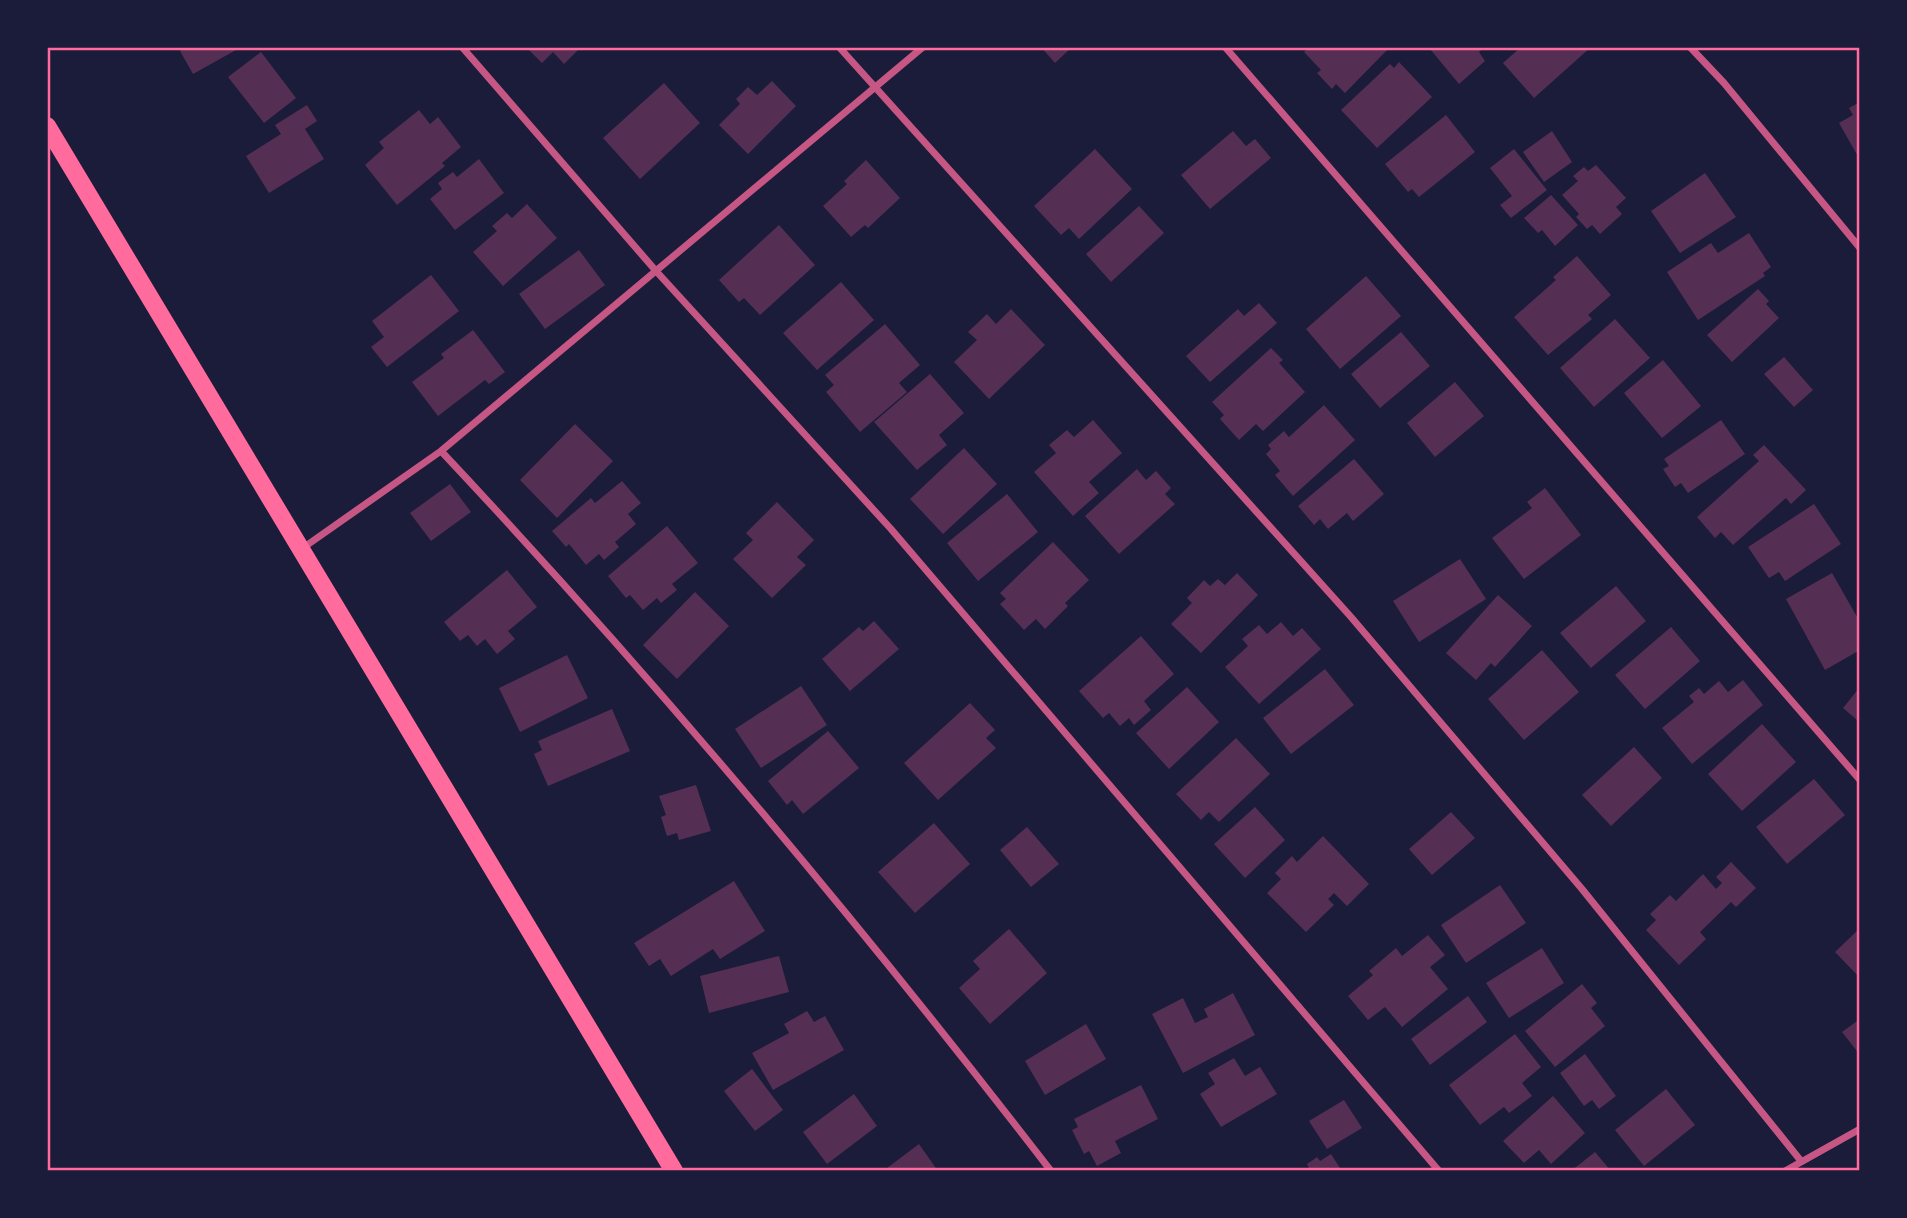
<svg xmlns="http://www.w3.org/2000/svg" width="1907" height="1218" font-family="'DM Sans',sans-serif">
  <rect width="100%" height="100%" fill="#1b1b3a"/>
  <path fill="#542f53" d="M 186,47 L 234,47 L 236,50 L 193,74 L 180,51 Z
    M 526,47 L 581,47 L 564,64 L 553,52 L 542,63 Z
    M 1041,47 L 1072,47 L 1055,63 Z
    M 1309,47 L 1390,47 L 1345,93 L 1336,84 L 1332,89 L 1317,73 L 1321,70 L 1304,52 Z
    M 1432,47 L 1485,47 L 1479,52 L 1485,61 L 1459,84 L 1430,49 Z
    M 1521,47 L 1591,47 L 1534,98 L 1503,63 Z
    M 261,52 L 296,98 L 264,123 L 228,77 Z
    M 1399,62 L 1432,97 L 1377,148 L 1341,110 L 1390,64 L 1394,68 Z
    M 772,81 L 796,106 L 748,154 L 719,125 L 740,104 L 736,99 L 748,87 L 757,95 Z
    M 664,83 L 700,123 L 640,179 L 603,138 Z
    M 1860,102 L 1860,160 L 1839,123 L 1853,115 L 1849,108 Z
    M 307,105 L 317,121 L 305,129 L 324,159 L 269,193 L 246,156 L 281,134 L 275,125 Z
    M 419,110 L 430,124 L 438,117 L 461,147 L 442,163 L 445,166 L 397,205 L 365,165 L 384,148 L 379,142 Z
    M 1446,115 L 1475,152 L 1419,197 L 1412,189 L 1408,192 L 1385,164 Z
    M 1233,131 L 1246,146 L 1255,139 L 1271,158 L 1210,209 L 1181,175 Z
    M 1552,131 L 1572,162 L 1544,182 L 1523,152 Z
    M 1095,149 L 1132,189 L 1079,239 L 1069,228 L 1061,235 L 1034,206 Z
    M 1514,149 L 1547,190 L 1511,218 L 1500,205 L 1512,196 L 1490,168 Z
    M 479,159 L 504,193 L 455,230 L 430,199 L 442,189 L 438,183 L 453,172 L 457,177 Z
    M 866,160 L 900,198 L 868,228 L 865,225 L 851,237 L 823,206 L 847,184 L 844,181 Z
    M 1596,165 L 1626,198 L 1616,207 L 1622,214 L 1600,234 L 1592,225 L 1587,229 L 1576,217 L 1579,214 L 1562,195 L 1578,181 L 1573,176 L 1584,167 L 1588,171 Z
    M 1705,173 L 1736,217 L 1680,253 L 1651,211 Z
    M 1551,195 L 1578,225 L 1555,246 L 1542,230 L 1538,233 L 1524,218 Z
    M 527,204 L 557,238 L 503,286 L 473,252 L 497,231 L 492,226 L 507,213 L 512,218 Z
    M 1139,206 L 1164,233 L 1111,282 L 1086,254 Z
    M 779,225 L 815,265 L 760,315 L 744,298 L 739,302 L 719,280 Z
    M 1749,233 L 1771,267 L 1763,273 L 1765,276 L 1698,320 L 1667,272 L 1711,243 L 1718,253 Z
    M 579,250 L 605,285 L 545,329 L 519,294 Z
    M 1577,256 L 1611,295 L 1588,315 L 1592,319 L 1548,355 L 1514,317 L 1556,280 L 1553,277 Z
    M 431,275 L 459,311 L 387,367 L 371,347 L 384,337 L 372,321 Z
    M 1366,276 L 1401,316 L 1340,369 L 1306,329 Z
    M 841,282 L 874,320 L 817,370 L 783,333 Z
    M 1758,289 L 1769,301 L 1766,304 L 1779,318 L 1732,362 L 1707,335 Z
    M 1259,303 L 1277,323 L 1210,382 L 1186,356 L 1238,309 L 1244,316 Z
    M 1011,309 L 1045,345 L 989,399 L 954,362 L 977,340 L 968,332 L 987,314 L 996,324 Z
    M 1615,319 L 1650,358 L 1594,407 L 1560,368 Z
    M 885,324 L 920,365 L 899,383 L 907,392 L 860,432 L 826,392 L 834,385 L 825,375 Z
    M 473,330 L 505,372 L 489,384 L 485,380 L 438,416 L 412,382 L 444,358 L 441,354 Z
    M 1401,332 L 1430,366 L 1380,408 L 1351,374 Z
    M 1271,348 L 1283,360 L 1279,363 L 1305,392 L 1263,431 L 1256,424 L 1239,440 L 1220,419 L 1224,415 L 1212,402 Z
    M 1784,357 L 1813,390 L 1794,407 L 1764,374 Z
    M 1663,360 L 1701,406 L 1662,438 L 1624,393 Z
    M 930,374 L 964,413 L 939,435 L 947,445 L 917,470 L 874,422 Z
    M 1455,382 L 1484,416 L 1435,457 L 1407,423 Z
    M 1324,405 L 1355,440 L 1293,496 L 1275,475 L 1280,471 L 1266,454 L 1271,449 L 1268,445 L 1284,431 L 1289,437 Z
    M 1093,420 L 1122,453 L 1089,482 L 1099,493 L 1073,516 L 1034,472 L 1056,453 L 1049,445 L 1067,430 L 1074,437 Z
    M 1721,420 L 1745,454 L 1688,493 L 1681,483 L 1675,487 L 1663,469 L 1669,466 L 1664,459 Z
    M 575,424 L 613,461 L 557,518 L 520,480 Z
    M 1764,445 L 1806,490 L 1791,504 L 1786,498 L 1733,545 L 1721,532 L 1715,538 L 1697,517 L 1759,461 L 1753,455 Z
    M 964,448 L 997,484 L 943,534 L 910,499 Z
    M 1354,459 L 1384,494 L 1353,521 L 1347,513 L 1328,529 L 1320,519 L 1314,525 L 1298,506 Z
    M 1137,469 L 1146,480 L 1156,471 L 1171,488 L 1165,494 L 1175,504 L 1119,554 L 1085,516 Z
    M 622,481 L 641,503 L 628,514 L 636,524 L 615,542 L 619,547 L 604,560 L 599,554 L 586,565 L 569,544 L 566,547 L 552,531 L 591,498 L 595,503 Z
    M 450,484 L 471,512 L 431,541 L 410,513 Z
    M 1545,488 L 1581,535 L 1524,579 L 1492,538 L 1532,508 L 1527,502 Z
    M 1007,494 L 1038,532 L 978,581 L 947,543 Z
    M 777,502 L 814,540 L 797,557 L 806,565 L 772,598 L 733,559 L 753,540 L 746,533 Z
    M 1814,504 L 1841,544 L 1785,581 L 1779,572 L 1769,578 L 1748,547 Z
    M 667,526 L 698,563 L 672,584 L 677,590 L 661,603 L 657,598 L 643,610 L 630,595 L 626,598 L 608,576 Z
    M 1053,542 L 1089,580 L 1065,603 L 1068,606 L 1045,629 L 1036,619 L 1024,630 L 1000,604 L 1006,599 L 1000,593 Z
    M 1460,559 L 1486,599 L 1419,642 L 1393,601 Z
    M 507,570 L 537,607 L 508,631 L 515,639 L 497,654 L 485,639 L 477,646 L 468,635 L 460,641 L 444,622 Z
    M 1237,573 L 1258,595 L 1201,653 L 1171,624 L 1192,603 L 1187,598 L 1204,580 L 1210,586 L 1218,579 L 1225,585 Z
    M 1832,573 L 1860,622 L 1860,650 L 1825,670 L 1786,599 Z
    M 1616,586 L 1646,621 L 1591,668 L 1560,633 Z
    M 695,592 L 729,626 L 677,679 L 643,645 Z
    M 1498,595 L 1532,626 L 1495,667 L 1491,663 L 1476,680 L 1446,653 Z
    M 874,621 L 899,649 L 850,691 L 822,659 L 859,627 L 863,631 Z
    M 1281,622 L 1293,636 L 1302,628 L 1321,649 L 1259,704 L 1225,667 L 1248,646 L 1242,639 L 1259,625 L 1267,634 Z
    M 1671,627 L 1700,661 L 1645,709 L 1615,675 Z
    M 1141,636 L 1174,674 L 1144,701 L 1151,710 L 1134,725 L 1129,718 L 1120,726 L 1109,713 L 1103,718 L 1079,691 Z
    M 1542,650 L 1579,692 L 1524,740 L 1488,699 Z
    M 567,655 L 588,698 L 520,732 L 499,688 Z
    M 1325,669 L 1354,705 L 1291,754 L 1263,718 Z
    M 1743,680 L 1763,705 L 1692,764 L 1662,728 L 1694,702 L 1689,696 L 1699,688 L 1704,694 L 1719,681 L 1728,692 Z
    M 801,686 L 827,725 L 761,768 L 735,729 Z
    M 1187,687 L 1219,722 L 1169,769 L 1136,733 Z
    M 1860,687 L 1860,717 L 1857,720 L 1843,708 Z
    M 970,703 L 995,730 L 986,738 L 996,748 L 938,800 L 904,763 Z
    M 612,709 L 630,751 L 548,786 L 534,754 L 542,750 L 538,741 Z
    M 1762,724 L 1796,762 L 1742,811 L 1708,774 Z
    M 828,731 L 859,768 L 803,814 L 792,800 L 787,805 L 768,781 Z
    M 1236,738 L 1270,774 L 1219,822 L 1209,812 L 1201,820 L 1176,794 Z
    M 1634,747 L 1662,778 L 1611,826 L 1582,795 Z
    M 1814,779 L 1845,815 L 1787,864 L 1756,827 Z
    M 696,785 L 711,831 L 679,840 L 677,833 L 667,836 L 661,817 L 666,815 L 659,796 Z
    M 1255,807 L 1285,840 L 1245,878 L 1214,844 Z
    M 1451,812 L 1475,838 L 1432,875 L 1409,849 Z
    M 934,823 L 970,864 L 915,913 L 878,872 Z
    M 1027,827 L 1059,864 L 1031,887 L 1000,850 Z
    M 1323,836 L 1369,884 L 1347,906 L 1334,893 L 1328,899 L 1334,905 L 1306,932 L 1267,893 L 1281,879 L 1275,873 L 1292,856 L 1297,862 Z
    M 1731,862 L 1756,888 L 1736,907 L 1731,902 L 1700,932 L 1706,939 L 1679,965 L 1646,930 L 1656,920 L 1650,914 L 1670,895 L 1676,901 L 1703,874 L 1716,889 L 1722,883 L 1716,877 Z
    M 734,881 L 765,931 L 720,959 L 713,949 L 671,976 L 660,959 L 649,966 L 634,943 Z
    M 1500,885 L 1526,923 L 1466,963 L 1441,925 Z
    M 1860,928 L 1860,978 L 1835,952 Z
    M 1009,929 L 1047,973 L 990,1024 L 959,988 L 980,969 L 973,961 Z
    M 1428,935 L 1445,955 L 1430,967 L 1448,989 L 1402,1027 L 1385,1007 L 1368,1020 L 1348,996 L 1373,975 L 1369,971 L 1396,948 L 1402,956 Z
    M 1542,948 L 1564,983 L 1509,1018 L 1486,983 Z
    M 779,956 L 789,992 L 709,1013 L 700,976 Z
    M 1582,984 L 1597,1003 L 1591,1008 L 1605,1026 L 1555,1067 L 1525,1031 Z
    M 1233,993 L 1255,1035 L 1183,1073 L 1152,1014 L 1183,998 L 1195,1023 L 1208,1017 L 1204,1009 Z
    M 1468,996 L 1487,1022 L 1430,1065 L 1411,1039 Z
    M 807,1011 L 814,1022 L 825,1016 L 844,1050 L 773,1090 L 752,1053 L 789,1033 L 784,1024 Z
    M 1860,1019 L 1860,1055 L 1842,1032 Z
    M 1086,1024 L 1106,1059 L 1045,1095 L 1025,1061 Z
    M 1515,1034 L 1541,1067 L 1522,1083 L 1532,1096 L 1509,1113 L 1504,1107 L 1480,1125 L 1449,1085 Z
    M 1585,1054 L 1616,1096 L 1599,1109 L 1592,1100 L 1584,1106 L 1560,1073 Z
    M 1234,1058 L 1245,1076 L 1260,1067 L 1277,1094 L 1221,1127 L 1200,1094 L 1215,1084 L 1208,1073 Z
    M 752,1069 L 783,1110 L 755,1131 L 724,1091 Z
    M 1141,1085 L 1158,1119 L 1115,1141 L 1121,1153 L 1097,1166 L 1089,1151 L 1084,1154 L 1072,1130 L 1078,1127 L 1074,1119 Z
    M 1666,1089 L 1695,1125 L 1644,1166 L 1615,1130 Z
    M 854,1094 L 877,1126 L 827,1164 L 803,1132 Z
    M 1553,1096 L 1585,1133 L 1551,1164 L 1539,1150 L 1524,1163 L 1503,1141 Z
    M 1344,1100 L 1362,1128 L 1327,1149 L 1309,1121 Z
    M 919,1144 L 938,1171 L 883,1171 Z
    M 1595,1152 L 1611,1171 L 1571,1171 Z
    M 1331,1154 L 1342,1171 L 1305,1171 L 1309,1168 L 1307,1164 L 1317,1157 L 1320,1161 Z"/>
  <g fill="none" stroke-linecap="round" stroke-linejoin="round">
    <path stroke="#c65784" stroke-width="7" d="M 462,47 L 656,271 L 891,529 L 1439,1171
      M 839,47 L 1351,617 L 1582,889 L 1801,1161
      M 1225,47 L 1860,780
      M 1690,47 L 1724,83 L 1860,248
      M 441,451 C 656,680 859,922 1051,1171
      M 300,550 L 441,451 L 923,47
      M 1785,1171 L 1860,1129"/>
    <path stroke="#ff6b9d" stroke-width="18" d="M 47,126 L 674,1171"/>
  </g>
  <rect width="1907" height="1218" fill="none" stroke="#1b1b3a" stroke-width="98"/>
  <rect x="49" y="49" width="1809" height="1120" fill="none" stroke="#ff6b9d" stroke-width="2.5"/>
</svg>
